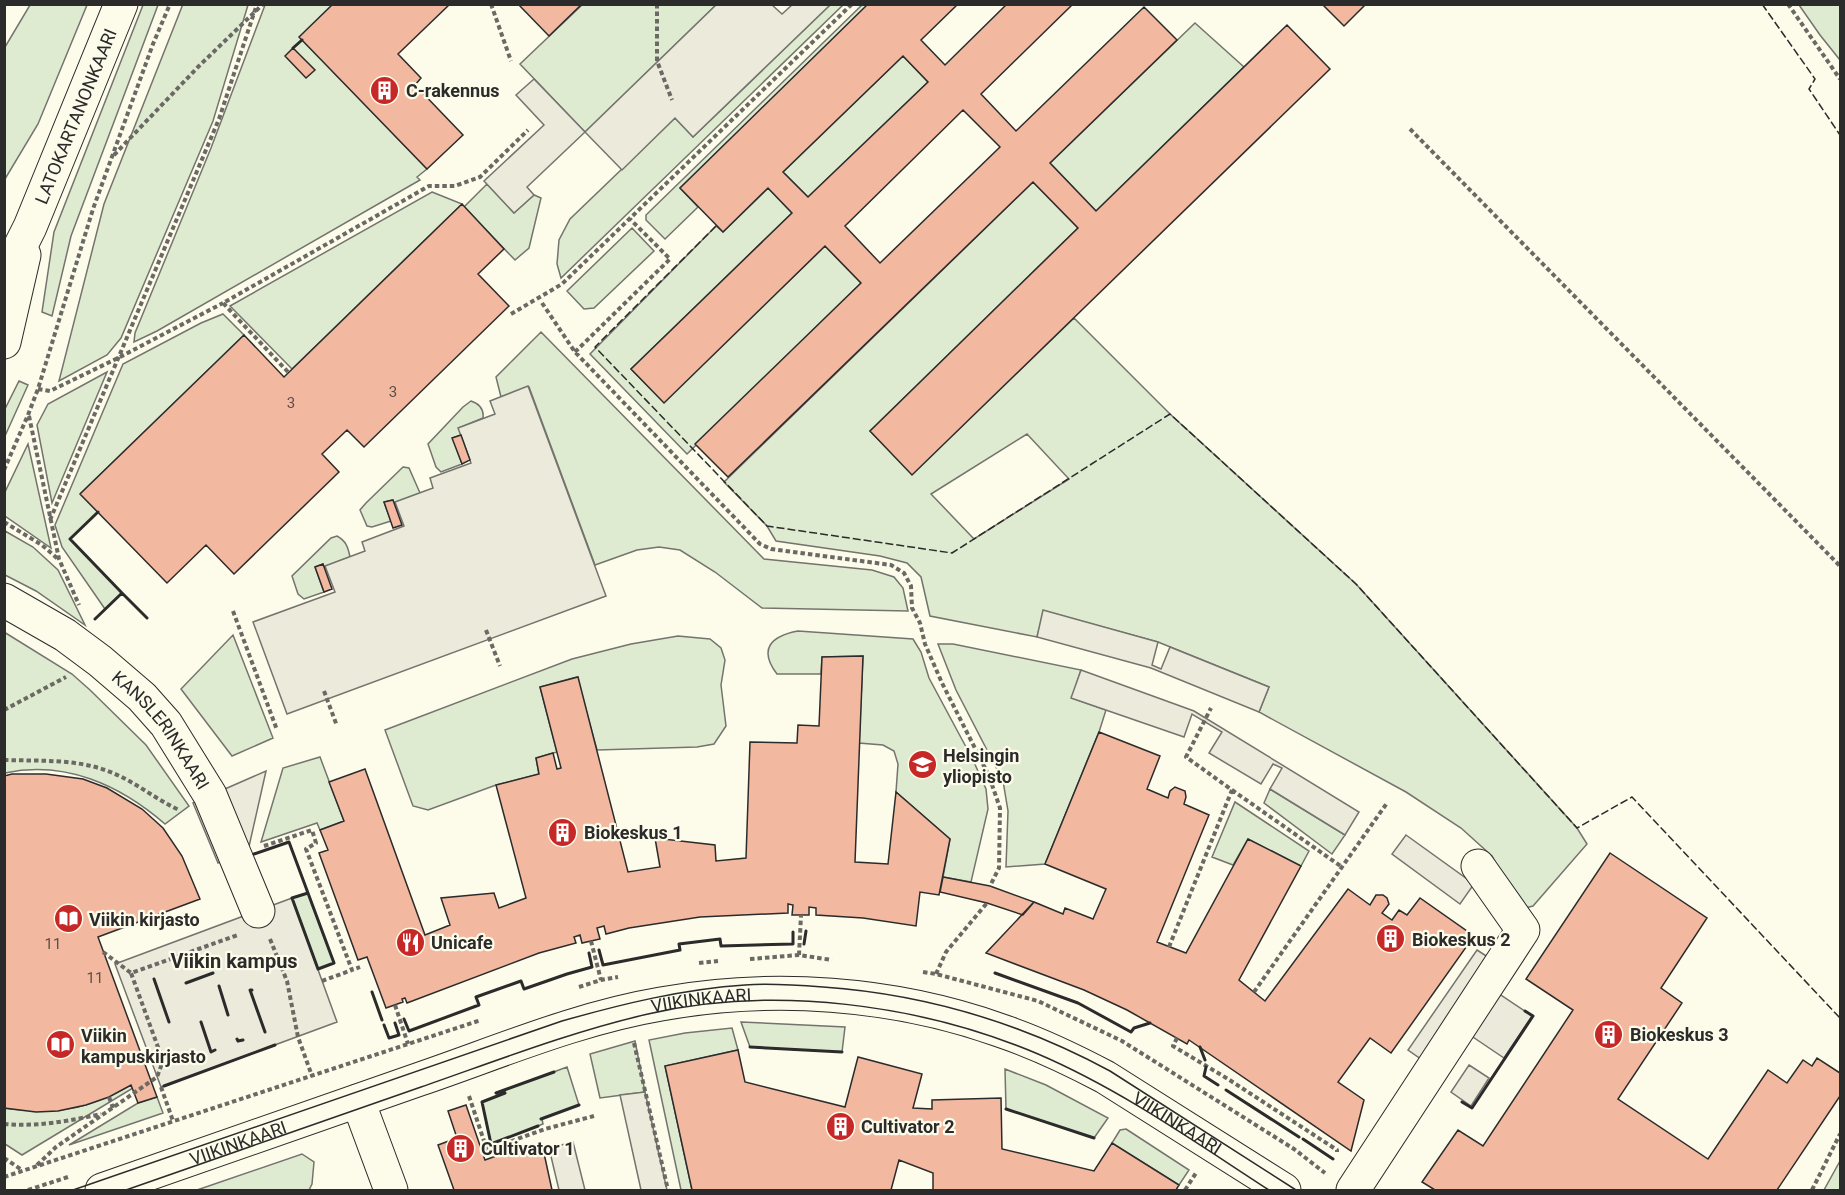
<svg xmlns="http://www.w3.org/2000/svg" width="1845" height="1195" font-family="Roboto,sans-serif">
  <rect width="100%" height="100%" fill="#fdfbea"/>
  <path fill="#deebd1" stroke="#74746e" stroke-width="1.5" fill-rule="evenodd" d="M 183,4 L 248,5 L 213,121 L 121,338 L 107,355 L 59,381 L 104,204 Z
    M 30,5 L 87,5 L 38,124 L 5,179 L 5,47 Z
    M 143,5 L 158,5 L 71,236 L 52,316 L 42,312 L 54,232 Z
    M 265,5 L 333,5 L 300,37 L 427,169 L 417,177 L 420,180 L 157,331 L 134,342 L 135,333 L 211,148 Z
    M 582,5 L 716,5 L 585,132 L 520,64 Z
    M 830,5 L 843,5 L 561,278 L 557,264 L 559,240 L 570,219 L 675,118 L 693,137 Z
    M 862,5 L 868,5 L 680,188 L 698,207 L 665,239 L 646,220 L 646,215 Z
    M 1799,5 L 1840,5 L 1840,60 L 1820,35 Z
    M 1195,23 L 1244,67 L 1096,211 L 1050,163 Z
    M 903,56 L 928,82 L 808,197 L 783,172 Z
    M 1033,182 L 1078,228 L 870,431 L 912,474 L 1074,318 L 1170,414 L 1356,584 L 1577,828 L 1587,844 L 1533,906 L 1525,908 L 1502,875 L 1492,856 L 1461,828 L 1406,792 L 1259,712 L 1269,687 L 1158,642 L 1044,611 L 1037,637 L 930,616 L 921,577 L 907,563 L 880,556 L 776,541 L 767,526 L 724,482 ZM 1027,434 L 1069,479 L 974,539 L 931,494 Z
    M 487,184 L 514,213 L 534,195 L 541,198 L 529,248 L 515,260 L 464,207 Z
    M 768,188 L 792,213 L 631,369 L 664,402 L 825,246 L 861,283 L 687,454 L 590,354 L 716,226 L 723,232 Z
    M 432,192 L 462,204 L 292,369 L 230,306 Z
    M 632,228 L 654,251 L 594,308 L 584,309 L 567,291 Z
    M 223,314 L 244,335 L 81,493 L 98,512 L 70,539 L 122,593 L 105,609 L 62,547 L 55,525 L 123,364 L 201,323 Z
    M 541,332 L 764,559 L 872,570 L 894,577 L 903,588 L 908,611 L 762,608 L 715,572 L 680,550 L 659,547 L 637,550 L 595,565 L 529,387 L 501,397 L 496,377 Z
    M 107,372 L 52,503 L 37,425 L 48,404 Z
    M 19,381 L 28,385 L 5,436 L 5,409 Z
    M 471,401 C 480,404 484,410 483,418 L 459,428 L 461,435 L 453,438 L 462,464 L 441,472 L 436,467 L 428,444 L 463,407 Z
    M 28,444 L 51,548 L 5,516 L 5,492 Z
    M 403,467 L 409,468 L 420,493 L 394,503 L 392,500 L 384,502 L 391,521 L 372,527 L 367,526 L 360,510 L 366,503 Z
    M 5,531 L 33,547 L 58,570 L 85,625 L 36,591 L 5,575 Z
    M 337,536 C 346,541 348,547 350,557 L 324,567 L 323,564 L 315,567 L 324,592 L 304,599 L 298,594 L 292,576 L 331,538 Z
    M 798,631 L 913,639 L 921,652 L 929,678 L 973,760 L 986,789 L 988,809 L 971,882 L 943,877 L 950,839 L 896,792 L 898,764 L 894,751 L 883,745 L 859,743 L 863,656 L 822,657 L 821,674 L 777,674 C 758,649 771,636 798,631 Z
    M 4,632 L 72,674 L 90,690 L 146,745 L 189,806 L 165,824 C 120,785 65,760 5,773 Z
    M 233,635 L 273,738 L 232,756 L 181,689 Z
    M 678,636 L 710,639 L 721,648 L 725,660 L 721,685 L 726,726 L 714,744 L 697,747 L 597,750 L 577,677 L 540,687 L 557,752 L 536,758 L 539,774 L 496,785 L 428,810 L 413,806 L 385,730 L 572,659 L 631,644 Z
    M 938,644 L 953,644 L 1081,670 L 1072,698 L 1106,710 L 1099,732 L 1045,864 L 1006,867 L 1008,811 L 1003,781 L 956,690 Z
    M 320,757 L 344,821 L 320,830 L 317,823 L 261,842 L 283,768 Z
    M 1270,789 L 1345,835 L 1332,854 L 1264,803 Z
    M 1235,802 L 1309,851 L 1301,866 L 1248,839 L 1233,865 L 1212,857 Z
    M 308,893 L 334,963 L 318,969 L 292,898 Z
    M 741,1022 L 845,1027 L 842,1052 L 750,1047 Z
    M 732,1028 L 738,1050 L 665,1066 L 692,1190 L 681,1190 L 649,1040 L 685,1033 Z
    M 635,1041 L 645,1092 L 600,1098 L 590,1054 Z
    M 567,1067 L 579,1105 L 542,1119 L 543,1124 L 491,1144 L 482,1102 L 505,1093 L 505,1090 Z
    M 1005,1069 L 1046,1085 L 1108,1118 L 1094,1138 L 1006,1109 Z
    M 131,1085 L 133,1088 L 22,1155 L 5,1144 L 4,1108 C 56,1115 86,1110 131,1085 Z
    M 157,1097 L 163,1113 L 69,1145 L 138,1103 Z
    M 1126,1129 L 1189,1170 L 1179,1185 L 1112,1143 L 1120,1130 Z
    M 302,1154 L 314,1162 L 312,1184 L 309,1190 L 197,1190 Z
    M 1840,1161 L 1840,1190 L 1824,1190 Z"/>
  <path fill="#eceadb" stroke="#74746e" stroke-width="1.5" d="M 716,5 L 772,5 L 782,14 L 792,5 L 830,5 L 693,137 L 675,118 L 622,170 L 585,132 L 527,187 L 534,195 L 514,213 L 484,181 L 544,125 L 516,95 L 534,79 L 585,132 Z
    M 528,386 L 606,596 L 287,714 L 253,622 L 335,592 L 325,566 L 365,551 L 362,542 L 404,526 L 395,502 L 433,488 L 430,478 L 471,463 L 458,428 L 495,414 L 490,401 Z
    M 1043,610 L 1158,642 L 1152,665 L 1161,669 L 1170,647 L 1269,687 L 1259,712 L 1151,668 L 1037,637 Z
    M 1081,670 L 1194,711 L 1359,812 L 1345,835 L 1270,789 L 1282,768 L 1273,764 L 1261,784 L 1209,753 L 1222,732 L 1192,714 L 1184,737 L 1071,698 Z
    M 266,771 L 248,851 L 218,863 L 193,803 Z
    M 1406,835 L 1474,884 L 1460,904 L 1392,854 Z
    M 292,898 L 337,1022 L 161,1087 L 115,964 Z
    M 1477,950 L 1497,963 L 1483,983 L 1532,1016 L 1504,1058 L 1455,1025 L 1428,1064 L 1408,1050 Z
    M 1469,1065 L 1489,1078 L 1471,1106 L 1451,1092 Z
    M 645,1092 L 667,1190 L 641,1190 L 620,1095 Z
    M 573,1142 L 585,1190 L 559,1190 L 549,1148 Z"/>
  <path fill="#f2b8a0" stroke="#2b2b2b" stroke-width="1.5" fill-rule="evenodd" d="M 333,4 L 450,4 L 398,54 L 421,78 L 415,85 L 463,135 L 427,169 L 299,37 Z
    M 518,4 L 582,4 L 549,36 Z
    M 868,4 L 958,4 L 921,40 L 945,65 L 1007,4 L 1073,4 L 981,94 L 1016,131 L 1144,7 L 1177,40 L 1050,163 L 1096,211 L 1287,25 L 1330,69 L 912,475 L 870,431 L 1078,228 L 1033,182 L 728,477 L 695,444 L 861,283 L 825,246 L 664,403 L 631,369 L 792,213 L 768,188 L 723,232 L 680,188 ZM 903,56 L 928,82 L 808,197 L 783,172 ZM 963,110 L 1000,147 L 880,263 L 845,226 Z
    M 1322,4 L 1366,4 L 1344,26 Z
    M 293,48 L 315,70 L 306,78 L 285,56 Z
    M 462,204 L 504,249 L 478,274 L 509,306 L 364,447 L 347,430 L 322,454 L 339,472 L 234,574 L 206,545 L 167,583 L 80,494 L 244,335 L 284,377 Z
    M 461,435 L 470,460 L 462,464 L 452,438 Z
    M 393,500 L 402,525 L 393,528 L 384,502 Z
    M 323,564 L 332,589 L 324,592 L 315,567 Z
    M 863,656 L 855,862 L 888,864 L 896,792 L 950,839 L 939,895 L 920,892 L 916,926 L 863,918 L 816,915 L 816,908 L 809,907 L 809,915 L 792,915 L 793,905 L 788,904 L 788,913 L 700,917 L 629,928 L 606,934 L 604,926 L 597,928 L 600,939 L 582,943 L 580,935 L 574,937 L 576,943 L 539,953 L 407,1003 L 405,998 L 402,999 L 403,1002 L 386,1008 L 367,957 L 358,960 L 319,853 L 328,850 L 320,830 L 344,821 L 329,782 L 365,769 L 425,935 L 450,925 L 441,898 L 494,893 L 499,908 L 526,898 L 496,785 L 539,774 L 536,758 L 553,753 L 557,769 L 561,768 L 540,687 L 578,677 L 628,872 L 660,867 L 655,838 L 715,845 L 716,861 L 746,858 L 750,742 L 797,743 L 798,725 L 819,726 L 822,657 Z
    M 1099,732 L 1160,756 L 1147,789 L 1168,798 L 1170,791 L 1175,787 L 1185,791 L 1186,797 L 1184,804 L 1209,815 L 1157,942 L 1186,953 L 1248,839 L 1301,866 L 1239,980 L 1265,1001 L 1348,889 L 1370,905 L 1376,895 L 1383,895 L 1387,898 L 1389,904 L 1382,913 L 1392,920 L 1399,910 L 1407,915 L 1420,898 L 1474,936 L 1391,1053 L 1370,1038 L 1338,1082 L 1364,1100 L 1351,1151 L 1189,1040 L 1187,1044 L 1127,1010 L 1084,990 L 986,953 L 1034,902 L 1063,914 L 1065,908 L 1093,919 L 1106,889 L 1045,864 Z
    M 12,774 L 46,774 L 83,779 L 107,788 L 142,809 L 163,828 L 182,856 L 200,899 L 98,937 L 157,1097 L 138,1103 L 131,1085 L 109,1097 L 86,1105 L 58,1111 L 36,1112 L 4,1108 L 4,776 Z
    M 1610,853 L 1707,918 L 1661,988 L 1682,1003 L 1618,1099 L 1708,1159 L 1768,1070 L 1787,1083 L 1803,1060 L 1812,1066 L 1817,1058 L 1840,1073 L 1840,1096 L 1777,1190 L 1435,1190 L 1422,1182 L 1458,1130 L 1483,1146 L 1573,1010 L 1526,979 Z
    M 943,877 L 990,886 L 1034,902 L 1023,915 L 987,903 L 940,892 Z
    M 738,1050 L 745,1082 L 845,1107 L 858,1057 L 922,1074 L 913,1108 L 932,1109 L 932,1100 L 1001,1098 L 1002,1149 L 1094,1171 L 1112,1143 L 1179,1185 L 1176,1190 L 933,1190 L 933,1173 L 899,1160 L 891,1190 L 692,1190 L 665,1066 Z
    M 466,1105 L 485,1160 L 510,1151 L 542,1144 L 552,1190 L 454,1190 L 438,1145 L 457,1138 L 448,1111 Z"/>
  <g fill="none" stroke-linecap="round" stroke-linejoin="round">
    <defs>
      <g id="minor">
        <path id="s1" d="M 4,279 L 30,227 L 121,4"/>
        <path d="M 4,342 L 24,255"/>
        <path id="s2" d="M 4,600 L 65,635 L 100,661 L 142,697 L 166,724 L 210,795 L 258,911"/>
        <path d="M 358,1101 L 391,1190"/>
        <path id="s3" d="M 102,1190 C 208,1153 314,1116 420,1079 C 499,1052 578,1018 661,1004 C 772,984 892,992 999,1030 C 1035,1042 1071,1059 1105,1077 L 1284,1190"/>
        <path d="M 1353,1190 L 1523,930 L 1478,866"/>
      </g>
    </defs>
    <use href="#minor" stroke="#2b2b2b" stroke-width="35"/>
    <path stroke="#6a6964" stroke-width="4" stroke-dasharray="4.5 3" stroke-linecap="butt" d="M 491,4 L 511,61
      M 657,4 L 657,61 L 672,100
      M 1788,4 L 1840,79
      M 1410,129 L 1840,566
      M 114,155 L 199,66 L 263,4
      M 542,303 L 575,352 L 760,544 L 771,549 L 891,565 L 904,573 L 911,586 L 912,608 L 920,623 L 925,644 L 942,683 L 989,776 L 1000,808 L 999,868 L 990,886
      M 511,314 L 562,284 L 852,4
      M 575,352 L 670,259 L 630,219
      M 288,372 L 223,303 L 429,186 L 455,186 L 480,177 L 528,130
      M 38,389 L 50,391 L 118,358 L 223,303
      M 29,416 L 59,559 L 79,605
      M 4,470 L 28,415 L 38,389 L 93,209 L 153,44 L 170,4
      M 50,520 L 219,119 L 257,4
      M 4,522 L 42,545 L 58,559
      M 233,611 L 277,730
      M 486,630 L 500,666
      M 324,691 L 337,726
      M 4,710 L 66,677
      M 4,760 C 38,761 74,759 105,770 C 132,779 153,798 179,810
      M 1232,790 L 1342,867
      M 264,846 L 312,830 L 316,843 L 306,849 L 352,970 L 360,967
      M 270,939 L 287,981 L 298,1037 L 312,1076
      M 591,941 L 601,980
      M 1169,947 L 1232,790 L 1186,757 L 1211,708
      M 103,952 L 131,973
      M 799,955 L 801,915
      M 750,959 L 799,955 L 832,960
      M 699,963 L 718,961
      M 923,972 L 936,974 L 1038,1001 L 1122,1041 L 1294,1149 L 1325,1173
      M 936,974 L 946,952 L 987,903
      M 322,981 L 352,970
      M 579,987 L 601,980 L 618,977
      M 1254,992 L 1387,803
      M 395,1005 L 408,1044
      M 1177,1038 L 1173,1046 L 1228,1079 L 1337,1150 L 1337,1152
      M 634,1043 L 668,1190
      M 161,1087 L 173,1121
      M 469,1096 L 487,1150 L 545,1129 L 594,1116
      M 109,1097 L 113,1108
      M 4,1124 C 36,1127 70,1121 101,1114
      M 4,1158 L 22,1170
      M 37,1165 L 56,1147 L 157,1077 L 163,1061 L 131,973 L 238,935
      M 4,1177 L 481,1020
      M 28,1190 L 68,1177
      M 1185,1190 L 1196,1173
      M 1812,1190 L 1840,1134"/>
    <use href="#minor" stroke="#fdfbea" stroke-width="33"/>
    <path stroke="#2b2b2b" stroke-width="1.5" d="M 73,1190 L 562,1021 C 622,1004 683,989 745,985 C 771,983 797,985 823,987 C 924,994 1021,1023 1110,1071 L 1296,1190
      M 126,1190 C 224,1156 323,1121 421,1087 C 496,1061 570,1032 648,1014 C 774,985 920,1004 1038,1054 C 1120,1089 1195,1142 1269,1190"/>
    <path stroke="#2b2b2b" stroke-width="1.5" stroke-dasharray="8 3" stroke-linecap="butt" d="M 1762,4 L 1815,79 L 1809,89 L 1840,135
      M 716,226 L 595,347 L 767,526 L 952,553 L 1170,414 L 1356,584 L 1577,828 L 1632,797 L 1840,1018"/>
    <path stroke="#2b2b2b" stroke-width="3" d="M 293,48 L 302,40
      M 122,593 L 147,618
      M 95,619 L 122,593 L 70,539 L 98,512
      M 254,854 L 289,842 L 334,963 L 318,969 L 292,898 L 308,893
      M 804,944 L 806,931
      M 599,950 L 603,965 L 680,950 L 679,944 L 720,939 L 721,946 L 793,944 L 793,932
      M 995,973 L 1078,1003 L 1131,1032 L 1134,1028 L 1150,1023
      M 154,979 L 169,1022
      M 186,983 L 213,973
      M 219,986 L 228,1015
      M 252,990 L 250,990 L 265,1032
      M 372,992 L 382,1020
      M 404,1019 L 409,1031 L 479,1005 L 476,997 L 521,981 L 524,989 L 567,974 L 592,967 L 589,953
      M 201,1022 L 211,1052 L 215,1050
      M 384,1025 L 389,1038 L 399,1035 L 395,1023
      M 237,1039 L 238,1041 L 243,1040
      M 750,1047 L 842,1052
      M 1200,1047 L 1205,1060
      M 184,1062 L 187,1061
      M 1206,1067 L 1204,1076 L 1218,1085
      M 164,1086 L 275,1045
      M 1226,1090 L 1299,1137
      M 496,1093 L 554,1072
      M 505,1093 L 482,1102 L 491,1144 L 538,1126
      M 1462,1102 L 1472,1108 L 1533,1016 L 1525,1011
      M 1006,1109 L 1094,1138
      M 541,1119 L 579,1105
      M 1303,1139 L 1333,1159"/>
  </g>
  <defs>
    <symbol id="building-disc" viewBox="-11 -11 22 22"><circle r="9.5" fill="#c62828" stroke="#fdfbea"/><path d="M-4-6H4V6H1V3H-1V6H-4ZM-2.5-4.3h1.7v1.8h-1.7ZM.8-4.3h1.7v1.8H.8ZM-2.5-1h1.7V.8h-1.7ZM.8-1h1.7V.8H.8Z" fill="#fff"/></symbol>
    <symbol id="university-disc" viewBox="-11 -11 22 22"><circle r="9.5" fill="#c62828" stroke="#fdfbea"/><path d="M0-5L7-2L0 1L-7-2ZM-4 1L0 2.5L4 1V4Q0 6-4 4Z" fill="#fff"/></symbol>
    <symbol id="library-disc" viewBox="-11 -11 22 22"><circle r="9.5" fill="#c62828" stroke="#fdfbea"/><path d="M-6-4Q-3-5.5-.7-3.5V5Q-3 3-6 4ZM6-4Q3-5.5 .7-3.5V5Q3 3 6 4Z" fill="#fff"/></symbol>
    <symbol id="restaurant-disc" viewBox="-11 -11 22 22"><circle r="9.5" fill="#c62828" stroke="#fdfbea"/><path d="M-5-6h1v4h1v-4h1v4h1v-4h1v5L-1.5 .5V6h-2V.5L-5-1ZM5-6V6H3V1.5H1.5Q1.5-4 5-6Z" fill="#fff"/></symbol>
  </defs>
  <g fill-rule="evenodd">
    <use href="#building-disc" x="368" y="74" width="33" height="33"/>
    <use href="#university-disc" x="906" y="748" width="33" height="33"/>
    <use href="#building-disc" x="546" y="816" width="33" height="33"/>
    <use href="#library-disc" x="52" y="902" width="33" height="33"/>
    <use href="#building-disc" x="1374" y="922" width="33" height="33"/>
    <use href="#restaurant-disc" x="394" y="926" width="33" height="33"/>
    <use href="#building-disc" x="1592" y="1018" width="33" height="33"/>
    <use href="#library-disc" x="44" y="1028" width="33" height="33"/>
    <use href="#building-disc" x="824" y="1110" width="33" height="33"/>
    <use href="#building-disc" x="444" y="1132" width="33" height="33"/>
  </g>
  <g text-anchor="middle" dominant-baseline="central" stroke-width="4.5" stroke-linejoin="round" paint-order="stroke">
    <g font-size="15" fill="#5d4e48">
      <text x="393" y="392">3</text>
      <text x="291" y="403">3</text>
      <text x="53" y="944">11</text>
      <text x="95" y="978">11</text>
    </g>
    <g font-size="18" font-weight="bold" fill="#2b2b2b" stroke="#fdfbea" text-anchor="start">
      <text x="406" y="90">C-rakennus</text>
      <text x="943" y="755">Helsingin<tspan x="943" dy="21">yliopisto</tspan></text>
      <text x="584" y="832">Biokeskus 1</text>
      <text x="89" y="919">Viikin kirjasto</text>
      <text x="1412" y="939">Biokeskus 2</text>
      <text x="431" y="942">Unicafe</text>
      <text x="1630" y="1034">Biokeskus 3</text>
      <text x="81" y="1035">Viikin<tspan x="81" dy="21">kampuskirjasto</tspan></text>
      <text x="861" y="1126">Cultivator 2</text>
      <text x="481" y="1148">Cultivator 1</text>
    </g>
    <g font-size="18" fill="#2b2b2b" stroke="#fdfbea">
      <text stroke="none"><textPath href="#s1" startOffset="178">LATOKARTANONKAARI</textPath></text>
      <text stroke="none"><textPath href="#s2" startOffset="207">KANSLERINKAARI</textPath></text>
      <text stroke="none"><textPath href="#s3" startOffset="630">VIIKINKAARI</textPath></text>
      <text stroke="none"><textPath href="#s3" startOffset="1134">VIIKINKAARI</textPath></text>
      <text stroke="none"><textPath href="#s3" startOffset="144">VIIKINKAARI</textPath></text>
    </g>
    <g font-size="20" font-weight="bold" fill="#2b2b2b" stroke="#fdfbea">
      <text x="234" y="961">Viikin kampus</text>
    </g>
  </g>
  <rect width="1845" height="1195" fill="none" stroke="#2b2b2b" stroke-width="12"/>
</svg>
